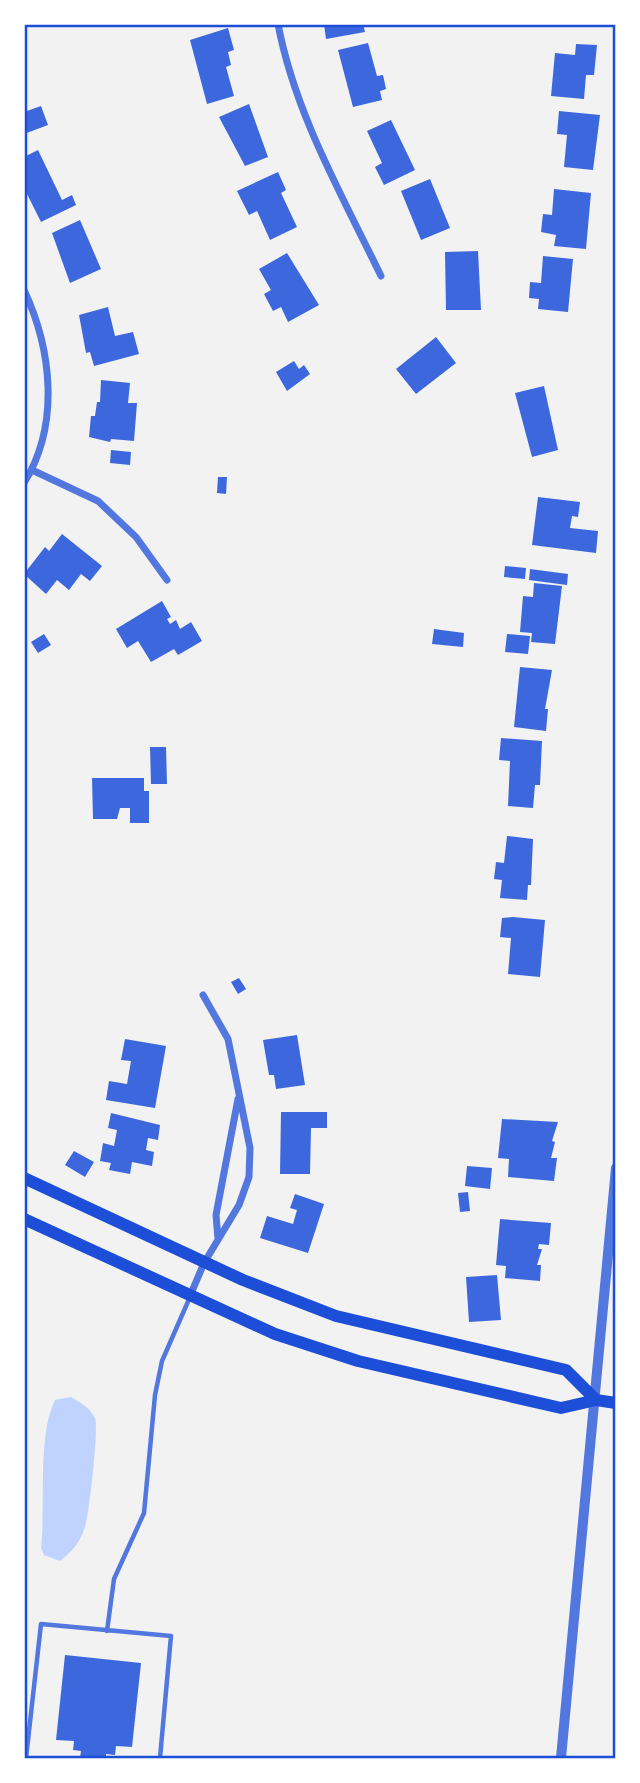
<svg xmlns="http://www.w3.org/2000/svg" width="640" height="1783" font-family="'Playfair Display',serif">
  <rect width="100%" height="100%" fill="#f2f2f2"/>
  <path fill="#bfd3fe" d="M 71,1397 C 81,1403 89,1407 95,1418 C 99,1427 89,1515 85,1527 C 80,1542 73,1551 60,1561 L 44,1555 L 41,1548 C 46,1507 37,1436 55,1400 Z"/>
  <path fill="#3d67dc" d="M 324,24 L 363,24 L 365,32 L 326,39 Z
    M 228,28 L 234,50 L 228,52 L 231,65 L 226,67 L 234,96 L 207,104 L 190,40 Z
    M 368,43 L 377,76 L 383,75 L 386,89 L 380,91 L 382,100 L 353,107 L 338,50 Z
    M 576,44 L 597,45 L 594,75 L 586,75 L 584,99 L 551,96 L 555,53 L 575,55 Z
    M 249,104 L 268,157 L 245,166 L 219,117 Z
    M 41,106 L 48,125 L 24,134 L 24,112 Z
    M 559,111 L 600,115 L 593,170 L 564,167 L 567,135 L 557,134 Z
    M 391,120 L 415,170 L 384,185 L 375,167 L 382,163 L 367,131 Z
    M 38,150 L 62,200 L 72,195 L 76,205 L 41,222 L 24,188 L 24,157 Z
    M 278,172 L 286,190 L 281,193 L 297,227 L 270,240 L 257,211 L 249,215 L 237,191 Z
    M 430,179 L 450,228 L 421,240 L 401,191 Z
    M 554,189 L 591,193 L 586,249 L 554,246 L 556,235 L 541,232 L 543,214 L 552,215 Z
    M 80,220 L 101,269 L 70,283 L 52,233 Z
    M 478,251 L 481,310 L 446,310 L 445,252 Z
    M 287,253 L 319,305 L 288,322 L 281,307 L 273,311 L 264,294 L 271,290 L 259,269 Z
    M 543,256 L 573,259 L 568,312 L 538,309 L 539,299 L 529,298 L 530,282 L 541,283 Z
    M 108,307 L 115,336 L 133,332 L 139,354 L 94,366 L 90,352 L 86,353 L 79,315 Z
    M 436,337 L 456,363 L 416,394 L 396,369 Z
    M 294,361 L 299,369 L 304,365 L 310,374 L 287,391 L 276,372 Z
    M 101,380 L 130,383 L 128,403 L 137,403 L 134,441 L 111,439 L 110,442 L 89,437 L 91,416 L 95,416 L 97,402 L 100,402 Z
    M 544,386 L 558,450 L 532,457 L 515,393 Z
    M 111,450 L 131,452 L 130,465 L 110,463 Z
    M 218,477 L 227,477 L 226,494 L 217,493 Z
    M 538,497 L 580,502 L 578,517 L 572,516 L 570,528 L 598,531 L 596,553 L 532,545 Z
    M 62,534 L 102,566 L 90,581 L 81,574 L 69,590 L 57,580 L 46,594 L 24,574 L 45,547 L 49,551 Z
    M 505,566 L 526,568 L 525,579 L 504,577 Z
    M 530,569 L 568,574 L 567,585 L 529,580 Z
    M 534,583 L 562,586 L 555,644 L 531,642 L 532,633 L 520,632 L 523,596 L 533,597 Z
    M 162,601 L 171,617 L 167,619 L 170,624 L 176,620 L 180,629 L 191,622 L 202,641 L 178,655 L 174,649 L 151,662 L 138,641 L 127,648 L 116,629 Z
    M 434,629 L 464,633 L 463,647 L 432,644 Z
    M 44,634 L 51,645 L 38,653 L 31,642 Z
    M 507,634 L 530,636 L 528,654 L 505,652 Z
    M 520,667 L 552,670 L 545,709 L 548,709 L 546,731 L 514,727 Z
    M 501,738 L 542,741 L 540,785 L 535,785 L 533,808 L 508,806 L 510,761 L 499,760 Z
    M 150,747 L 166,747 L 167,784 L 151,784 Z
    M 92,778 L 144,778 L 144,791 L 149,791 L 149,823 L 130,823 L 130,808 L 120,808 L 117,819 L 93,819 Z
    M 507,836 L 533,839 L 531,885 L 528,885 L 527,900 L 500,898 L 502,880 L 494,879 L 496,862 L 504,863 Z
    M 513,917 L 545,920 L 540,977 L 508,974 L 511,938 L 500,937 L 502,918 Z
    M 239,978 L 246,989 L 238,994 L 231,982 Z
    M 297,1035 L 305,1085 L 276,1089 L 274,1075 L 269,1075 L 263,1040 Z
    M 125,1039 L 166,1046 L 155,1108 L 106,1100 L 109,1081 L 127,1084 L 131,1061 L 121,1060 Z
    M 281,1112 L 327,1112 L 327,1128 L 311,1128 L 310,1174 L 280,1174 Z
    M 111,1113 L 160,1125 L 158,1140 L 148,1138 L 146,1150 L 154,1152 L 152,1166 L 132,1162 L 130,1174 L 109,1170 L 111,1163 L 100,1161 L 103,1143 L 114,1146 L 117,1130 L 108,1128 Z
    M 502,1119 L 558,1122 L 552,1141 L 555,1142 L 551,1158 L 557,1158 L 554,1181 L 508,1177 L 509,1159 L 498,1158 Z
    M 74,1151 L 94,1162 L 85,1177 L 65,1165 Z
    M 467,1166 L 492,1168 L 490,1189 L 465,1186 Z
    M 468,1192 L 470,1211 L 460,1212 L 458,1193 Z
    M 295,1194 L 324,1204 L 308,1253 L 260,1238 L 267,1216 L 293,1224 L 297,1210 L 290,1208 Z
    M 500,1219 L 551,1223 L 549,1245 L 539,1244 L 538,1249 L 542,1249 L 537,1265 L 541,1265 L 540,1281 L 505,1278 L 506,1266 L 496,1265 Z
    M 497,1275 L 501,1320 L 469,1322 L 466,1277 Z
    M 65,1655 L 141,1663 L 132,1747 L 116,1746 L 115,1755 L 106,1754 L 106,1758 L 80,1758 L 81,1751 L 73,1750 L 74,1741 L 56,1740 Z"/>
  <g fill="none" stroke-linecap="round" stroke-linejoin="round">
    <path stroke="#5277de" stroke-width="4.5" d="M 107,1631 L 114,1579 L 144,1513 L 155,1395 L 162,1361 L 190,1297
      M 26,1758 L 41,1624 L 171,1636 L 160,1758"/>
    <path stroke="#5277de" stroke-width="7" d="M 278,24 C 295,114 342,195 381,276
      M 24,290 C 52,350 60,425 24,483
      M 32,470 L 98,501 L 136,537 L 167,580
      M 218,1239 L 216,1215 L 238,1099
      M 190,1296 L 204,1263 L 239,1205 L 249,1177 L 250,1148 L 228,1039 L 203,995"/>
    <path stroke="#5277de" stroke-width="10" d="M 561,1758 L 616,1168"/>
    <path stroke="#1d4ed8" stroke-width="12" d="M 24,1178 L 243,1280 L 336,1316 L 566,1370 L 596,1400
      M 24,1219 L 275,1334 L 358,1361 L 561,1408 L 596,1400 L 616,1403"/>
  </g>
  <rect width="640" height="1783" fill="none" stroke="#ffffff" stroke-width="52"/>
  <rect x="26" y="26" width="588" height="1731" fill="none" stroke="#1d4ed8" stroke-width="2.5"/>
</svg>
